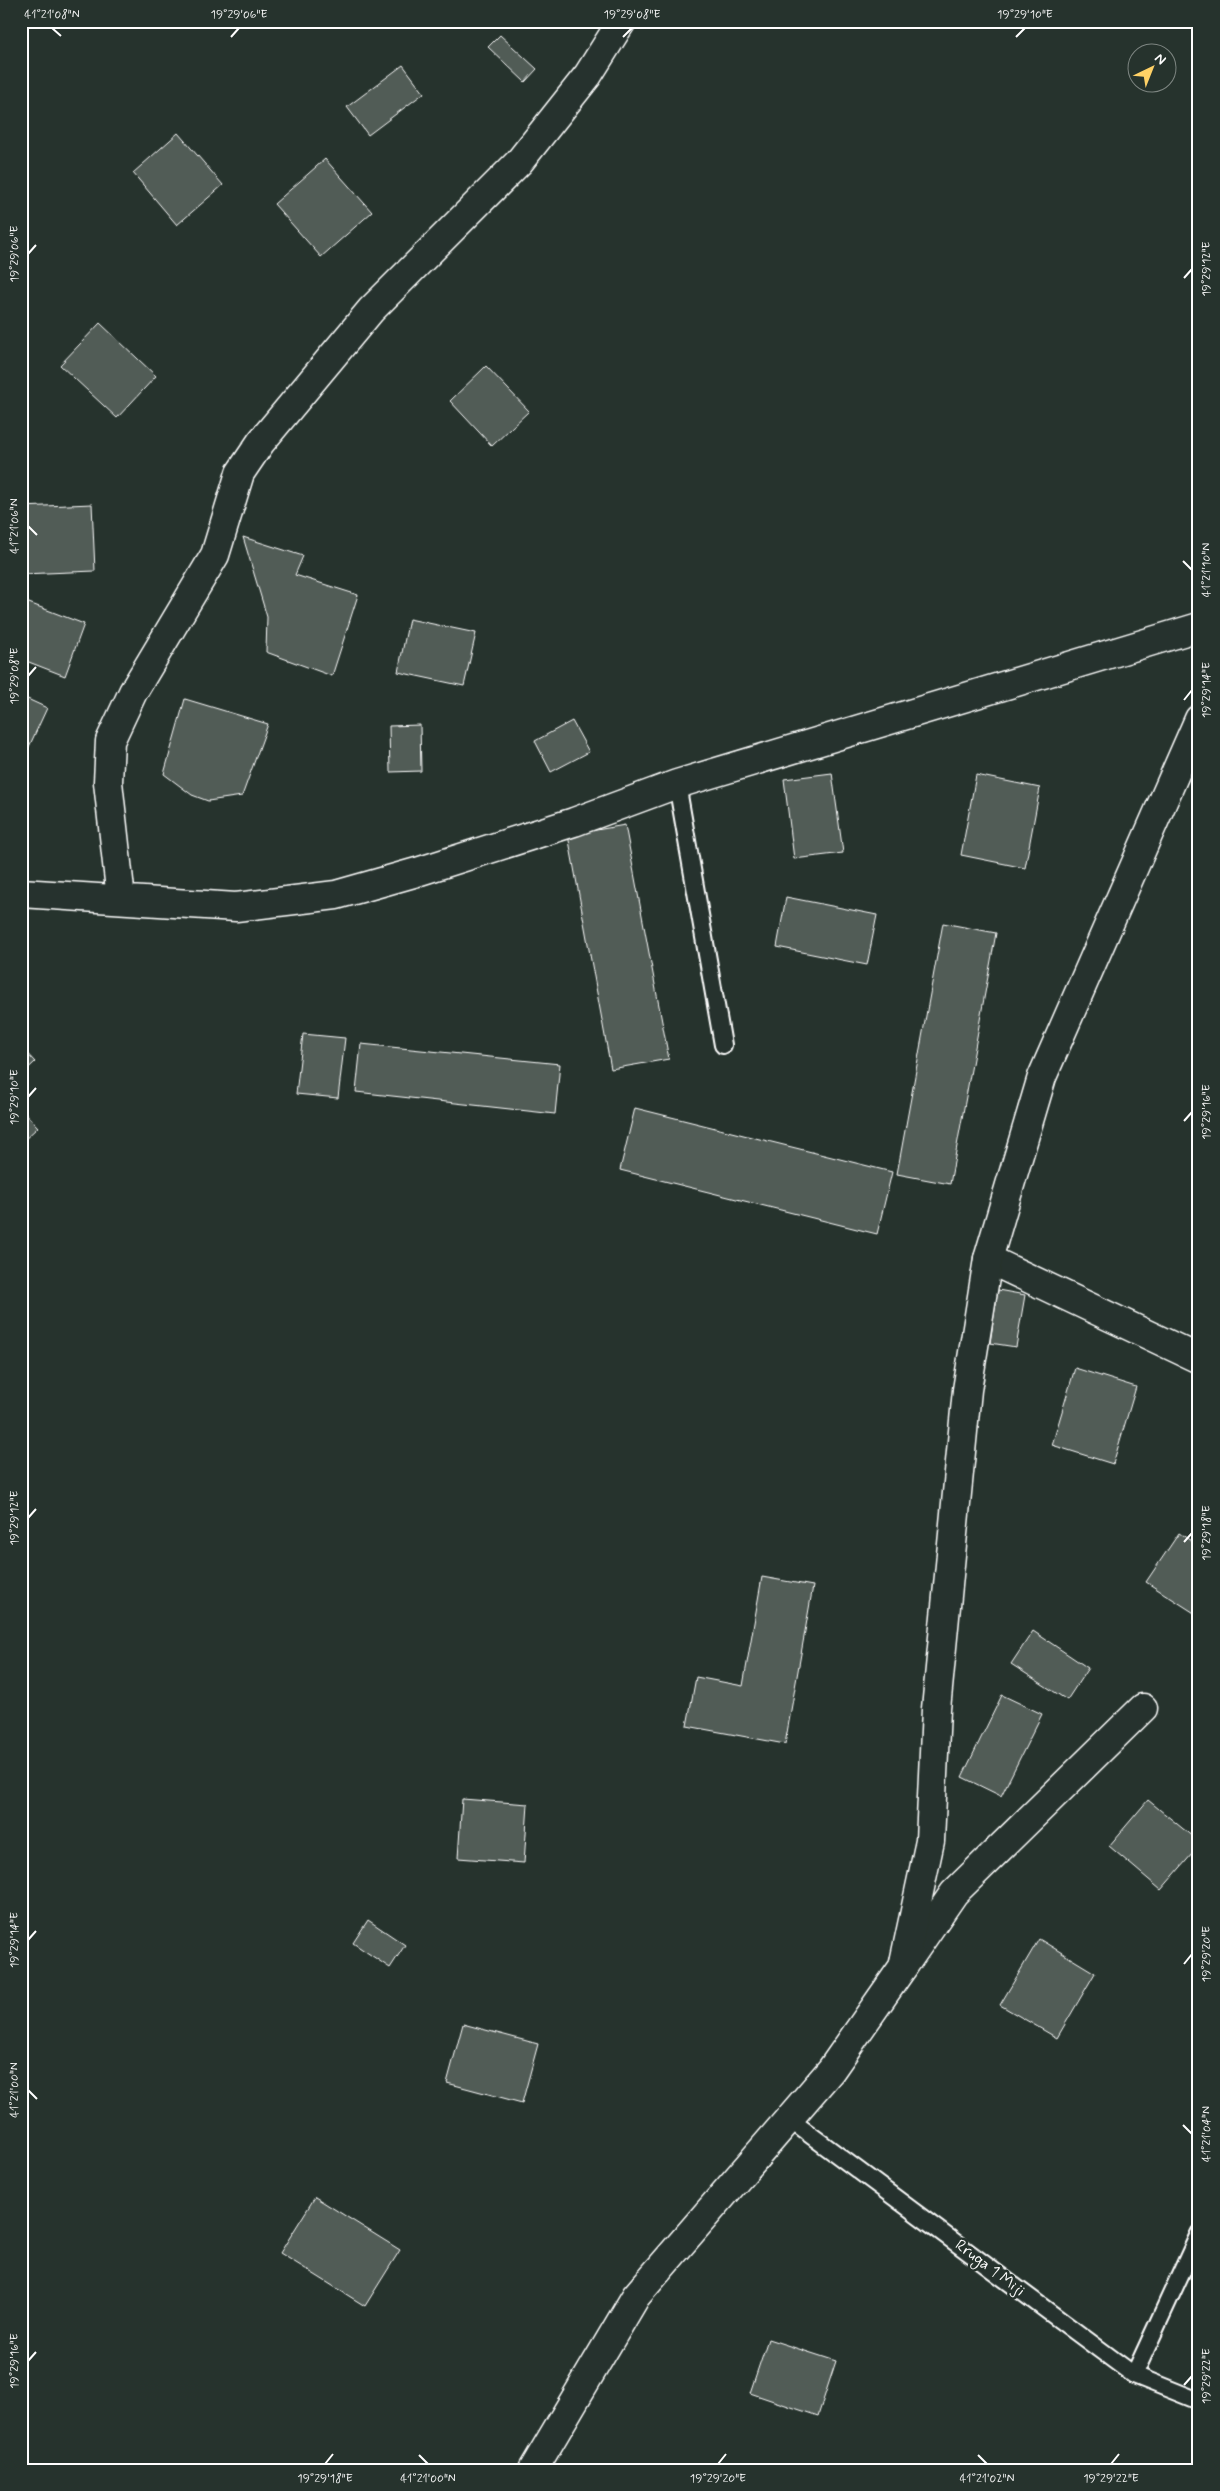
<svg xmlns="http://www.w3.org/2000/svg" width="1220" height="2491" font-family="Mynerve,sans-serif">
  <rect width="100%" height="100%" fill="#26332d"/>
  <filter id="ink" filterUnits="userSpaceOnUse"><feTurbulence type="fractalNoise" baseFrequency=".02" numOctaves="2"/><feDisplacementMap in="SourceGraphic" scale="10" xChannelSelector="R" yChannelSelector="G"/><feConvolveMatrix kernelMatrix="1 2 1 2 8 2 1 2 1" color-interpolation-filters="sRGB"/></filter>
  <g filter="url(#ink)">
    <path fill="#515c57" stroke="#fff" d="M 557,21 L 570,21 L 560,27 Z
      M 500,35 L 537,69 L 525,82 L 488,47 Z
      M 403,65 L 424,93 L 368,135 L 347,107 Z
      M 178,133 L 223,185 L 177,225 L 133,173 Z
      M 325,159 L 372,212 L 321,257 L 274,204 Z
      M 100,323 L 156,376 L 117,418 L 60,365 Z
      M 486,366 L 529,411 L 492,446 L 450,401 Z
      M 92,504 L 95,571 L 22,574 L 21,507 Z
      M 243,537 L 303,556 L 295,575 L 358,595 L 332,676 L 266,652 L 267,617 Z
      M 21,600 L 84,624 L 65,676 L 21,659 Z
      M 409,619 L 476,633 L 464,686 L 398,672 Z
      M 21,696 L 47,708 L 21,764 Z
      M 185,699 L 268,724 L 242,796 L 208,801 L 192,795 L 164,774 Z
      M 572,721 L 589,752 L 551,772 L 535,741 Z
      M 420,725 L 421,771 L 390,772 L 389,726 Z
      M 832,773 L 843,853 L 794,859 L 784,779 Z
      M 976,775 L 1040,788 L 1025,868 L 961,855 Z
      M 625,825 L 669,1059 L 611,1069 L 568,835 Z
      M 786,897 L 877,915 L 867,965 L 777,947 Z
      M 943,923 L 996,933 L 950,1184 L 897,1174 Z
      M 303,1034 L 345,1038 L 338,1098 L 296,1094 Z
      M 361,1044 L 560,1064 L 555,1114 L 356,1092 Z
      M 21,1047 L 35,1062 L 21,1075 Z
      M 635,1108 L 892,1172 L 877,1234 L 620,1170 Z
      M 21,1109 L 38,1127 L 21,1143 Z
      M 998,1290 L 1025,1295 L 1016,1347 L 990,1343 Z
      M 1075,1368 L 1136,1387 L 1113,1464 L 1052,1445 Z
      M 1179,1533 L 1199,1546 L 1199,1616 L 1146,1582 Z
      M 762,1577 L 813,1586 L 785,1744 L 687,1726 L 696,1677 L 743,1686 Z
      M 1033,1631 L 1088,1668 L 1067,1700 L 1011,1664 Z
      M 1002,1695 L 1042,1714 L 1001,1796 L 962,1777 Z
      M 462,1799 L 528,1804 L 524,1863 L 458,1858 Z
      M 1148,1800 L 1199,1842 L 1199,1846 L 1161,1890 L 1109,1846 Z
      M 368,1920 L 405,1945 L 390,1968 L 353,1943 Z
      M 1039,1939 L 1095,1973 L 1057,2038 L 1000,2005 Z
      M 463,2024 L 538,2044 L 522,2103 L 447,2083 Z
      M 315,2197 L 400,2250 L 365,2306 L 280,2253 Z
      M 768,2339 L 836,2361 L 818,2416 L 750,2393 Z"/>
    <g fill="none" stroke-linecap="round" stroke-linejoin="round">
      <defs>
        <path id="lane" d="M 677,784 L 723,1045
          M 789,2119 L 1134,2375 L 1199,2401
          M 1134,2375 L 1199,2234"/>
        <path id="street" d="M 21,893 L 236,907 L 336,895 L 417,872 L 574,822 L 677,784 L 1199,627
          M 121,899 L 108,782 L 110,741 L 133,692 L 215,555 L 240,473 L 261,442 L 371,310 L 519,162 L 588,75 L 622,21
          M 988,1259 L 1199,1359
          M 903,1967 L 954,1893 L 1143,1708"/>
        <path id="secondary" d="M 533,2470 L 636,2296 L 831,2070 L 903,1967 L 930,1841 L 936,1709 L 967,1390 L 988,1259 L 1042,1077 L 1199,719"/>
      </defs>
      <use href="#lane" stroke="#fff" stroke-width="20"/>
      <use href="#street" stroke="#fff" stroke-width="31"/>
      <use href="#secondary" stroke="#fff" stroke-width="31"/>
      <use href="#lane" stroke="#26332d" stroke-width="16"/>
      <use href="#street" stroke="#26332d" stroke-width="28"/>
      <use href="#secondary" stroke="#26332d" stroke-width="28"/>
    </g>
  </g>
  <path fill="none" stroke="#fff" stroke-width="2" d="M 52,28 L 61,36M 231,37 L 239,28M 623,37 L 632,28M 1016,37 L 1025,28M 28,254 L 36,245M 1184,278 L 1192,269M 28,526 L 37,535M 1183,561 L 1192,570M 28,676 L 36,667M 1184,700 L 1192,690M 28,1097 L 36,1088M 1184,1121 L 1192,1112M 28,1518 L 36,1509M 1184,1542 L 1192,1533M 28,1940 L 36,1931M 1184,1964 L 1192,1954M 28,2090 L 37,2099M 1183,2125 L 1192,2134M 28,2361 L 36,2352M 1184,2385 L 1192,2376M 419,2455 L 428,2464M 978,2455 L 987,2464M 325,2464 L 333,2454M 718,2464 L 726,2454M 1111,2464 L 1119,2454"/>
  <g text-anchor="middle" dominant-baseline="central" stroke-width="5" stroke-linejoin="round" paint-order="stroke">
    <g font-size="16" fill="#fff" stroke="#26332d">
      <text transform="translate(990 2268) rotate(37)">Rruga 1 Miji</text>
    </g>
  </g>
  <rect width="1220" height="2491" fill="none" stroke="#26332d" stroke-width="55"/>
  <g transform="translate(1152 68) rotate(43)"><circle r="24" fill="#26332d" stroke="#7d8581"/>
  <path d="M0-4L9 19L0 12L-9 19Z" fill="#ffd166"/>
  <text y="-8" font-size="14" font-weight="bold" text-anchor="middle" fill="#ffffff">N</text>
  </g>
  <rect x="28" y="28" width="1164" height="2436" fill="none" stroke="#fff" stroke-width="2"/>
  <g font-size="12" text-anchor="middle" fill="#fff">
    <text x="52" y="18">41°21'08"N</text>
    <text x="239" y="18">19°29'06"E</text>
    <text x="632" y="18">19°29'08"E</text>
    <text x="1025" y="18">19°29'10"E</text>
    <text transform="translate(14 254) rotate(-90)" y="4">19°29'06"E</text>
    <text transform="translate(1206 269) rotate(-90)" y="4">19°29'12"E</text>
    <text transform="translate(14 526) rotate(-90)" y="4">41°21'06"N</text>
    <text transform="translate(1206 570) rotate(-90)" y="4">41°21'10"N</text>
    <text transform="translate(14 676) rotate(-90)" y="4">19°29'08"E</text>
    <text transform="translate(1206 690) rotate(-90)" y="4">19°29'14"E</text>
    <text transform="translate(14 1097) rotate(-90)" y="4">19°29'10"E</text>
    <text transform="translate(1206 1112) rotate(-90)" y="4">19°29'16"E</text>
    <text transform="translate(14 1518) rotate(-90)" y="4">19°29'12"E</text>
    <text transform="translate(1206 1533) rotate(-90)" y="4">19°29'18"E</text>
    <text transform="translate(14 1940) rotate(-90)" y="4">19°29'14"E</text>
    <text transform="translate(1206 1954) rotate(-90)" y="4">19°29'20"E</text>
    <text transform="translate(14 2090) rotate(-90)" y="4">41°21'00"N</text>
    <text transform="translate(1206 2134) rotate(-90)" y="4">41°21'04"N</text>
    <text transform="translate(14 2361) rotate(-90)" y="4">19°29'16"E</text>
    <text transform="translate(1206 2376) rotate(-90)" y="4">19°29'22"E</text>
    <text x="325" y="2482">19°29'18"E</text>
    <text x="428" y="2482">41°21'00"N</text>
    <text x="718" y="2482">19°29'20"E</text>
    <text x="987" y="2482">41°21'02"N</text>
    <text x="1111" y="2482">19°29'22"E</text>
  </g>
</svg>
